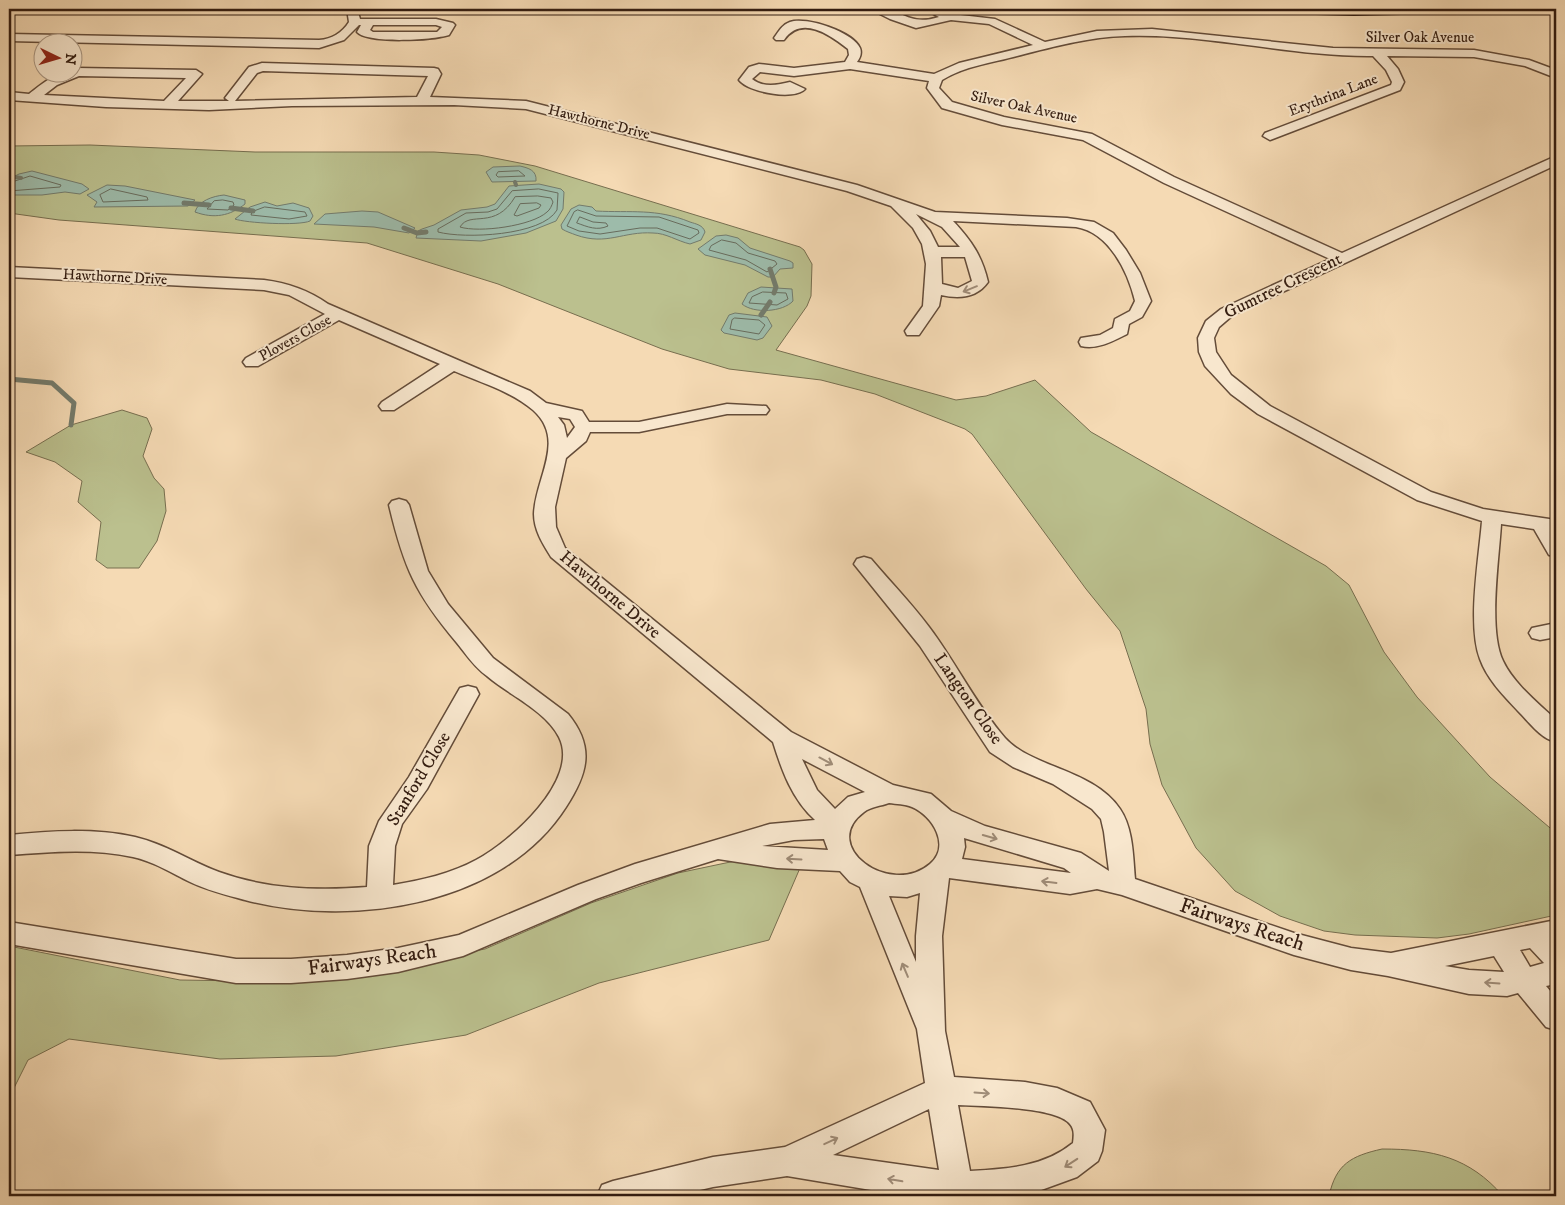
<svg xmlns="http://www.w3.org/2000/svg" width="1565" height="1205" font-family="'IM FELL DW Pica',serif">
  <rect width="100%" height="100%" fill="#f5dab4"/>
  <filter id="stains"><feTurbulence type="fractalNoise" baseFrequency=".004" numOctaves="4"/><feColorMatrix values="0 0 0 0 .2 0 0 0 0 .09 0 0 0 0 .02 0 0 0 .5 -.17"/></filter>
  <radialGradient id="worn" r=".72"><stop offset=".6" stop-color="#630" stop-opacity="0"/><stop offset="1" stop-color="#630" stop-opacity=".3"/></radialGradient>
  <path fill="#bbc08e" stroke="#776e4f" d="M 90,145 L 255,152 L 434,152 L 479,155 L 535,166 L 800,247 L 804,250 L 812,264 L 811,296 L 807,306 L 776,350 L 956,400 L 986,396 L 1035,380 L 1091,432 L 1326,566 L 1349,585 L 1384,652 L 1417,697 L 1490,777 L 1556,833 L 1556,915 L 1469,934 L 1437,938 L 1355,935 L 1324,931 L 1280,916 L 1235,891 L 1196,848 L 1162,785 L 1150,744 L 1146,709 L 1120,631 L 1086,589 L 972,434 L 965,429 L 875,394 L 821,380 L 729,369 L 662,349 L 498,284 L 367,243 L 59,220 L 9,213 L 9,146 Z
    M 122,410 L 147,418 L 152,429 L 143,456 L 154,478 L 164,489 L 166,511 L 157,541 L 139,568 L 107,568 L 96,560 L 101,522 L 78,502 L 82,481 L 55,462 L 26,452 L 71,425 Z
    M 735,861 L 800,868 L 769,940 L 599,983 L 466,1035 L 336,1056 L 220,1059 L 69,1039 L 28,1060 L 9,1098 L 9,946 L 180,980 L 311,982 L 485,949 L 591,903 L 678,873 Z
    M 1382,1149 C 1433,1149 1469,1157 1503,1196 L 1329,1196 C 1336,1164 1351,1156 1382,1149 Z"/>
  <path fill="#9dbbaa" stroke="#737b6c" d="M 520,166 C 528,168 537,170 536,181 L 492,182 L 486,172 L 493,167 Z
    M 32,171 L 82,184 L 89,189 L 80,194 L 65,192 L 42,195 L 9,195 L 9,179 L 19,174 Z
    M 539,184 L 561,189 L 564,192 L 563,209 L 556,221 L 526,233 L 481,241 L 416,238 L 418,231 L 422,229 L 434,225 L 461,210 L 487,207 L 495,204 L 509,186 Z
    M 107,185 L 125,186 L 195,200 L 188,206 L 94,207 L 97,202 L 87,195 Z
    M 224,195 L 245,200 L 245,204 C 230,216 214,219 195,212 C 198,201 213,196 224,195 Z
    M 265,202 L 277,206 L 293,203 L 309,208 L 313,216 L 310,221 C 299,226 245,223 235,219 L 250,207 Z
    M 579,205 L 592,207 L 596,211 C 631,213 656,208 690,222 C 696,224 703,225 705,232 L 701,240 L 690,244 C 677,241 666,233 653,233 C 623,231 607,246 576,235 C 571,233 567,232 562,229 L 561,225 L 571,209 Z
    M 362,211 L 378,212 L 415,228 L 409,233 L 374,227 L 314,224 L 325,214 Z
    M 726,235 L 738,238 L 750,248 L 790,261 L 793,263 L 793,268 L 780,269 L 773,277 L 768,277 L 745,265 L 705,255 L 698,249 L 716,236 Z
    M 761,287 L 792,289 L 793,301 C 783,312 754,314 742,304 L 748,293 Z
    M 735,313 L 767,317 L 772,326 L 763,338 L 757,340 L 724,333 L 721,330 L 729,315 Z"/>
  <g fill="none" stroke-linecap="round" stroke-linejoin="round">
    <path stroke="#686c5d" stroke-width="1" d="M 519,171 L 525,176 L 498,177 L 496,175 L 498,172 Z
      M 9,183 L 30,176 L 61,185 L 60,187 L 9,191
      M 111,189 L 147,197 L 148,200 L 103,202 L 100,195 Z
      M 539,189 L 558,193 L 557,210 C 542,236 464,239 438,232 L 438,229 L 466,213 L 488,212 L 497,209 L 512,191 Z
      M 538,196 L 551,198 L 553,202 C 552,205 550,210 547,212 C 532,226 479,233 460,227 C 470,210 495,231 515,197 Z
      M 223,200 L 233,202 L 234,205 L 228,210 L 207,209 L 214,201 Z
      M 537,203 L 541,205 L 539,208 L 517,216 L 514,215 L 520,204 Z
      M 265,207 L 305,212 L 307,216 L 289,219 L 251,215 L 252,212 Z
      M 578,210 L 596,216 L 659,217 L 698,230 L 699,233 L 690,239 L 657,228 L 640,228 L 600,234 L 579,231 L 567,226 L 574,212 Z
      M 580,217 L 593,222 L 606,223 L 608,226 C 597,231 588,227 577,223 Z
      M 722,240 L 736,243 L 748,253 L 775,261 L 777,264 L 767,272 L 746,260 L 709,250 L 711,246 Z
      M 763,292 L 786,293 L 788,299 L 777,305 L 749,303 L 752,297 Z
      M 735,318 L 759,320 L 765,325 L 759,334 L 730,329 L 732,320 Z"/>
    <path stroke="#737b6c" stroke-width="4" d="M 9,176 L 21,178
      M 515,182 L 516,185"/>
    <path stroke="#737b6c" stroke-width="5" d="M 184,203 L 209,205
      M 231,208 L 253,211
      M 404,228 L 417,233 L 426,232
      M 770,269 L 776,287 L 774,293
      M 761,315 L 770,302
      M 9,379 L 52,383 L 74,403 L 71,425"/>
    <defs>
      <path id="street" d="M 347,9 L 357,9 L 360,19 L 436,19 L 453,23 L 455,25 L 449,35 C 433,40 368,44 357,32 L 361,25 L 359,25 L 344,40 L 319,48 L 9,41 L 9,34 L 319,40 C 332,39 342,33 349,22 ZM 373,25 L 436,25 L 442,27 L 437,32 L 373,32 L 370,30 Z
        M 876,9 C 901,7 907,27 939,17 L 924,9 L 939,9 L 952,14 L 995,19 L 1045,42 L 1097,31 L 1152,29 L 1333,48 L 1474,50 L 1529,60 L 1556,70 L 1556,78 L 1525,66 L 1474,57 L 1387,56 L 1398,69 L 1404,82 L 1400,90 L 1270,140 L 1263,136 L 1265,133 L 1391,85 L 1392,82 L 1386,70 L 1373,56 C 1290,57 1208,33 1125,36 C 1088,37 1052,47 1017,56 C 991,63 965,66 942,80 L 939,88 L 952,102 L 1004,117 L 1092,134 L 1174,177 L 1342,253 L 1556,156 L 1556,165 L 1233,315 L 1219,327 L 1214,338 L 1216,352 L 1231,375 L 1270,406 L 1431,492 L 1483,509 L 1556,520 L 1556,556 L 1549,555 L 1534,529 L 1501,524 C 1499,559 1488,630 1503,661 C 1514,684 1538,703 1556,720 L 1556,742 C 1541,739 1529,722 1518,711 C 1504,696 1487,679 1480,659 C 1467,625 1479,558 1482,521 L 1417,500 L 1258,414 L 1231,394 L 1205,366 L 1199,352 L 1198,338 L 1206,321 L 1221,309 L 1330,259 L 1164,183 L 1083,140 L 1002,125 L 942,108 L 927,88 L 929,81 L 850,69 L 794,76 L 760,72 L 752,79 C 763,88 778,85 790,82 L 805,89 C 794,101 748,92 739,80 L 749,67 L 759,64 L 794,68 L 845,62 L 849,55 L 848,49 C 829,34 801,15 784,40 L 776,40 L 774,38 C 779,31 782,25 790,22 C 806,16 853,32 860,48 C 862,53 860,58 857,62 L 934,74 L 959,63 L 1033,45 L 989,24 L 951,20 L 916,28 L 890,19 L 880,14 Z
        M 262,63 L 434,68 L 438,69 L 441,74 L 430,97 L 526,101 L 857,185 L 935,212 L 1067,218 L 1094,222 L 1113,233 L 1126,250 L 1140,273 L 1151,301 L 1142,317 L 1129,324 L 1127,334 C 1113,341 1097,350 1081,346 L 1079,342 L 1081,338 L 1100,335 L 1113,328 L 1115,319 L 1130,311 L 1135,301 C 1128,272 1109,232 1076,227 L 953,221 C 971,240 982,256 988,282 C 977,298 958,299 941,295 L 939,306 L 919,335 L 907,335 L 905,331 L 923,306 L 926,264 L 922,244 L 913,228 L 891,206 L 847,191 L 526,109 L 454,105 L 292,106 L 209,110 L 106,107 L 9,100 L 9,92 L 29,94 C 42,84 55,72 72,72 L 72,69 L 77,68 L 196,70 L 202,74 L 178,101 L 229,101 L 225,98 L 249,67 ZM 263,71 L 428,76 L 417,97 L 235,101 L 257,73 ZM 79,76 L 186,78 L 164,101 L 44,95 L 57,85 ZM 916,214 L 942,227 L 960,247 L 938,247 L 930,231 ZM 941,257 L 965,257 L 972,281 L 958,288 L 942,284 Z
        M 9,267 L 264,280 C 288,283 308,290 328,304 L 530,391 L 546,403 L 582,411 L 589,422 L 639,422 L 727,404 L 766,406 L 769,410 L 766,414 L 727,414 L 639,432 L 590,432 L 586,441 L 566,458 L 555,507 L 556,527 L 565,548 L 791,732 L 893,785 L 931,794 L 951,811 L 985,826 L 1081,853 L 1109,871 L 1104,832 L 1101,819 L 1092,809 L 1053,784 L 1013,767 L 990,752 L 920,646 L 854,564 L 857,559 L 864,557 L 871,559 C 893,585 918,610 937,638 C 960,671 979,708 1005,738 C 1032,768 1093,769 1120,809 C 1133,828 1133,856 1135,879 L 1294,933 L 1351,948 L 1391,953 L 1556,920 L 1556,984 L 1546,986 L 1556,998 L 1556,1030 L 1546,1027 L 1518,993 L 1507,996 L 1469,994 L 1388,976 L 1351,970 L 1294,955 L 1122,895 L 1097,889 L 1070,894 L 949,878 L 942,936 L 945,1031 L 954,1077 L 1025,1082 L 1057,1088 L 1090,1102 L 1105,1130 L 1102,1151 L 1098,1161 L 1077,1177 L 1033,1193 L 1015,1196 L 907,1196 L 787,1176 L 713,1187 L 674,1196 L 597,1196 L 602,1185 L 613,1181 L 713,1157 L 785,1147 L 925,1083 L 917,1029 L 860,887 L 850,882 L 840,871 L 777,868 L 718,859 L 641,883 L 596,899 L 463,956 L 398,972 L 347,979 L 291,983 L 236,983 L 9,944 L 9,922 L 236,959 L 291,959 L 347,955 L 398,948 L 459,935 L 578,885 L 635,864 L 770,824 L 815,820 C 792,799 782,771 773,742 L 551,557 C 543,544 534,530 534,514 C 535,478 567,440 533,410 C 511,391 479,382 454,371 L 394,410 L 382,410 L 379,406 L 382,402 L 440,364 L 339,320 L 258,366 L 246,366 L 243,362 L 246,358 L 325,314 L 289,295 L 264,290 L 9,277 ZM 558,417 L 570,419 L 575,427 L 567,438 L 564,425 ZM 802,759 L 865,792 L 848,797 L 835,809 L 817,790 ZM 889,803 C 896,804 905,804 912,807 C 933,816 951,846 930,864 C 890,898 818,846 864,812 C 870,807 881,806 889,803 ZM 964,838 L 1064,868 L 1071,873 L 962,859 L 965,847 ZM 824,839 L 828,850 L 762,846 L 794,840 ZM 920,893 L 916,936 L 916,962 L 889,896 L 907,897 ZM 1530,948 L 1544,963 L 1530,967 L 1520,950 ZM 1494,956 L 1504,972 L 1469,970 L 1445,966 ZM 958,1105 C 982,1106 1052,1107 1068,1122 C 1075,1128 1074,1135 1073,1143 C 1044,1167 1006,1169 970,1171 ZM 929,1109 L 939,1170 L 833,1155 Z
        M 399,499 L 406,501 L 409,505 L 428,571 L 448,604 L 493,658 L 568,714 C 595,747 588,773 566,807 C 503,906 352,928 245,900 C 226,895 206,890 188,881 C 170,872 152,861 133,857 C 92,848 50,852 9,855 L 9,835 C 50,831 94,828 135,837 C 165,844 190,861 219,872 C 265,889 319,891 367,887 L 369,846 L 379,821 L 409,777 L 460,688 L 468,686 L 476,688 L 479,694 L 427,789 L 402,824 L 395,846 L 393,885 C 422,880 450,874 476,860 C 509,843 581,780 559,737 C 545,710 509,695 487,676 C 474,667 466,654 457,643 C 415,593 404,568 389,505 L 392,501 Z
        M 1556,623 L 1556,637 L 1540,640 L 1532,638 L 1529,633 L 1532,628 Z"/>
      <path id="secondary" d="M 1271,9 L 1454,9 L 1447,13 L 1354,15 L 1278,13 Z"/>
    </defs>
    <use href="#street" stroke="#644c39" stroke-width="3"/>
    <use href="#secondary" stroke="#331c10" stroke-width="2"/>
    <use href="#street" fill="#f8e7ce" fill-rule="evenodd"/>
    <use href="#secondary" fill="#f8e7ce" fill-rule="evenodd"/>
  </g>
  <defs><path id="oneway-shaft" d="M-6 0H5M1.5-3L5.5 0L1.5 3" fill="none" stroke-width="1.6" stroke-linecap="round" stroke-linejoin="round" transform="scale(1.25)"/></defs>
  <g stroke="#9f8c78">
    <use href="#oneway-shaft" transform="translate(970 289) rotate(158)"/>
    <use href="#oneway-shaft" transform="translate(826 761) rotate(28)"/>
    <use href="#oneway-shaft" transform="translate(990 837) rotate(16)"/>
    <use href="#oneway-shaft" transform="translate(794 859) rotate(-177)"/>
    <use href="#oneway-shaft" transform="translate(1049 882) rotate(-173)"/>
    <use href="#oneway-shaft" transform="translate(905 970) rotate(-113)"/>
    <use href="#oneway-shaft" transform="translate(1492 983) rotate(-176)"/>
    <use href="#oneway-shaft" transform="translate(982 1093) rotate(4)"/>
    <use href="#oneway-shaft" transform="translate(831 1141) rotate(-25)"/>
    <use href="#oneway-shaft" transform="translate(1071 1163) rotate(147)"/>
    <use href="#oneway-shaft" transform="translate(895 1180) rotate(-170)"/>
  </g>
  <g text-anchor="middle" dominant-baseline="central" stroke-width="4" stroke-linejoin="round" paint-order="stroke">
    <g font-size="15" fill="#331c10" stroke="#f8e7ce">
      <text x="1420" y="37">Silver Oak Avenue</text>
      <text transform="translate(1333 95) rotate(-21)">Erythrina Lane</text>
      <text transform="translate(1024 107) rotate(12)">Silver Oak Avenue</text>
      <text transform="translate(599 122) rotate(14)">Hawthorne Drive</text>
      <text transform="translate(115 277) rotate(3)">Hawthorne Drive</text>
      <text transform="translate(295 338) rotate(-29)">Plovers Close</text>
    </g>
    <g font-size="18" fill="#331c10" stroke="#f8e7ce">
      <text transform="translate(1283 286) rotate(-26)">Gumtree Crescent</text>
      <text transform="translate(610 595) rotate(40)">Hawthorne Drive</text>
      <text transform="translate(968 699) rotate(55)">Langton Close</text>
      <text transform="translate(419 779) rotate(-59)">Stanford Close</text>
    </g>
    <g font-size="21" fill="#331c10" stroke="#f8e7ce">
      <text transform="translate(1242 925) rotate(18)">Fairways Reach</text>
      <text transform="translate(372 960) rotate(-8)">Fairways Reach</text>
    </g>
  </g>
  <rect width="1565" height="1205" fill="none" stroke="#f5dab4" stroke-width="30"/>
  <rect x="10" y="10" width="1545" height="1185" fill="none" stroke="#331c10" stroke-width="2.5"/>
  <rect x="15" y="15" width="1535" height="1175" fill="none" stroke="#331c10"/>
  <g transform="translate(58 58) rotate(95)"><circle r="24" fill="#f8e7ce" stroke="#a99682"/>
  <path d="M0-4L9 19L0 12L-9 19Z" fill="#8f2418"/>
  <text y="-8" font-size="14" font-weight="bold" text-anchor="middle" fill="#331c10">N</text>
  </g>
  <rect width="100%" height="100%" filter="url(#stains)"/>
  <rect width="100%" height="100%" fill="url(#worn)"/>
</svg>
